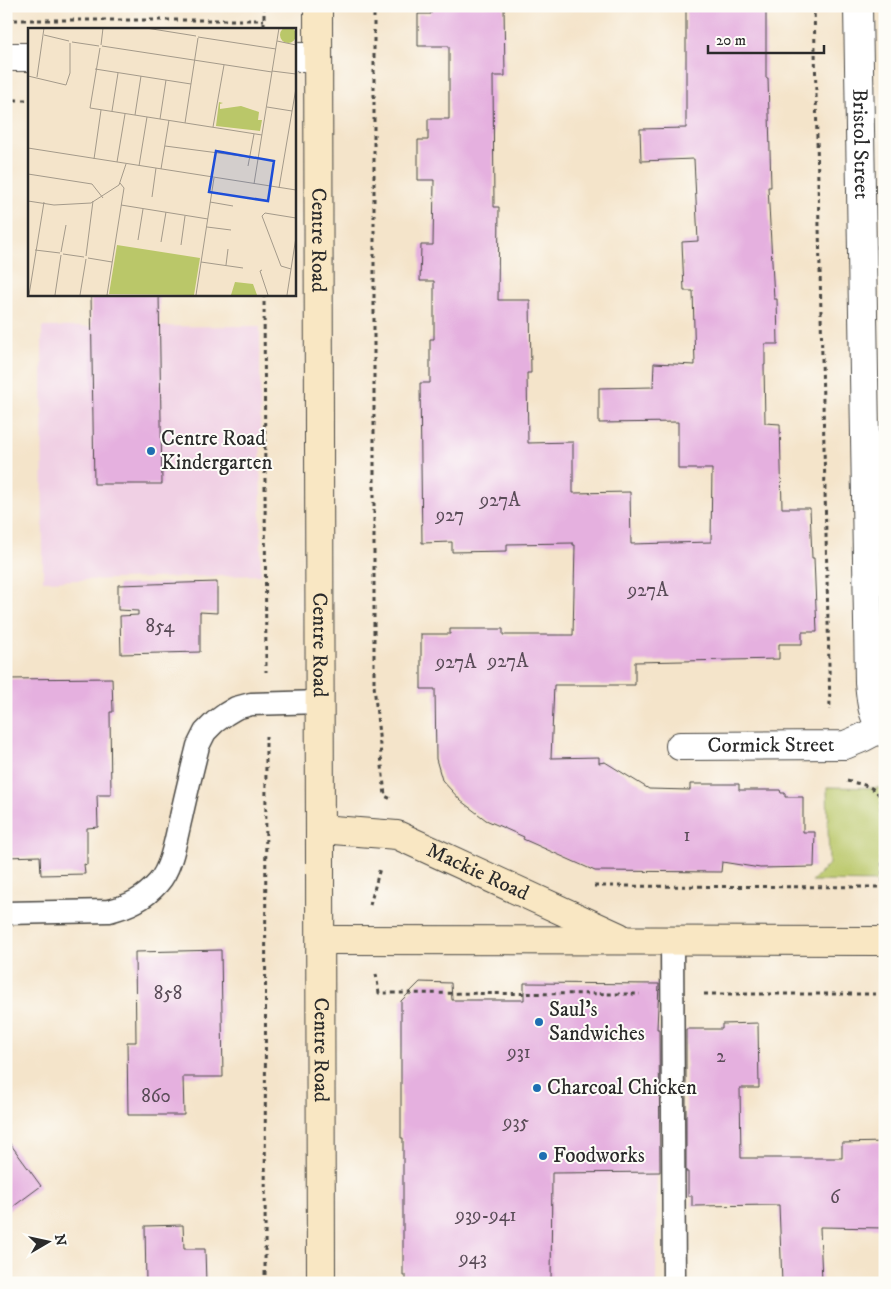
<svg xmlns="http://www.w3.org/2000/svg" width="891" height="1289" font-family="'IM FELL DW Pica',serif">
  <rect width="100%" height="100%" fill="#fdfcf7"/>
  <filter id="ink" filterUnits="userSpaceOnUse"><feTurbulence type="fractalNoise" baseFrequency=".02" numOctaves="2"/><feDisplacementMap in="SourceGraphic" scale="10" xChannelSelector="R" yChannelSelector="G"/><feConvolveMatrix kernelMatrix="1 2 1 2 8 2 1 2 1" color-interpolation-filters="sRGB"/></filter>
  <filter id="wash" filterUnits="userSpaceOnUse"><feTurbulence type="fractalNoise" baseFrequency=".0096" numOctaves="4" result="noise"/><feDisplacementMap in="SourceGraphic" scale="20" xChannelSelector="R" yChannelSelector="G"/><feGaussianBlur stdDeviation="1.12" result="paint"/><feColorMatrix in="noise" values="0 0 0 0 0 0 0 0 0 0 0 0 0 0 0 0 0 1.4 0 .05"/><feComposite in="paint" operator="in"/></filter>
  <g filter="url(#wash)">
    <rect width="100%" height="100%" fill="#f4e4ca"/>
    <path fill="#f0d0e4" d="M 260,326 L 261,575 L 43,581 L 42,327 Z
      M 452,1000 L 658,1000 L 656,1283 L 421,1283 Z"/>
    <path fill="#bac769" stroke="#72794a" d="M 827,787 L 885,788 L 885,882 L 812,881 L 829,864 Z"/>
    <g id="blocks">
      <path fill="#e5b0df" d="M 430,6 L 504,6 L 505,76 L 493,76 L 494,207 L 499,207 L 498,300 L 530,300 L 531,373 L 527,373 L 528,443 L 573,442 L 573,493 L 630,492 L 631,544 L 711,542 L 712,469 L 678,469 L 678,422 L 599,423 L 599,388 L 653,387 L 654,363 L 695,365 L 693,291 L 684,291 L 682,242 L 698,241 L 694,159 L 641,161 L 640,129 L 686,128 L 686,6 L 766,6 L 766,78 L 768,78 L 771,187 L 768,187 L 774,299 L 777,299 L 778,344 L 765,344 L 765,365 L 764,365 L 765,423 L 780,424 L 782,508 L 810,508 L 812,558 L 814,558 L 817,632 L 802,632 L 802,644 L 779,644 L 779,659 L 635,662 L 635,685 L 554,685 L 551,758 L 599,757 L 599,763 L 605,762 L 649,789 L 690,790 L 690,784 L 739,784 L 739,790 L 780,790 L 781,793 L 785,793 L 785,797 L 803,797 L 803,832 L 815,832 L 814,867 L 760,868 L 722,862 L 721,872 L 595,871 L 523,839 L 524,837 L 486,820 L 461,801 L 442,780 L 436,759 L 435,689 L 421,689 L 421,634 L 450,634 L 450,629 L 503,629 L 503,635 L 573,635 L 575,545 L 573,545 L 573,543 L 507,544 L 507,551 L 452,552 L 452,542 L 422,543 L 420,383 L 430,383 L 430,339 L 434,339 L 434,281 L 420,281 L 421,245 L 433,245 L 434,180 L 418,180 L 418,140 L 428,140 L 428,119 L 449,119 L 449,46 L 418,46 L 418,14 L 431,14 Z
        M 91,294 L 159,294 L 162,484 L 94,484 Z
        M 217,582 L 217,613 L 200,612 L 200,652 L 121,654 L 120,616 L 138,615 L 138,611 L 118,610 L 118,585 Z
        M 112,678 L 113,712 L 110,712 L 111,795 L 97,795 L 98,827 L 87,828 L 87,865 L 84,864 L 85,874 L 41,875 L 40,856 L 6,857 L 6,679 Z
        M 221,950 L 223,1077 L 183,1077 L 184,1115 L 128,1115 L 127,1042 L 136,1042 L 135,952 Z
        M 420,982 L 451,983 L 452,1000 L 524,1000 L 524,983 L 659,984 L 657,1029 L 659,1029 L 660,1172 L 552,1173 L 551,1283 L 406,1283 L 406,1276 L 403,1276 L 403,1138 L 401,1138 L 401,1001 Z
        M 758,1023 L 759,1088 L 740,1088 L 741,1158 L 842,1158 L 842,1143 L 885,1142 L 885,1228 L 820,1227 L 822,1283 L 782,1283 L 779,1205 L 692,1206 L 692,1196 L 688,1196 L 688,1172 L 686,1172 L 686,1029 L 722,1029 L 722,1024 Z
        M 6,1138 L 41,1186 L 6,1212 Z
        M 183,1225 L 184,1249 L 205,1249 L 206,1283 L 146,1283 L 145,1226 Z"/>
    </g>
  </g>
  <g filter="url(#ink)">
    <use href="#blocks" fill-opacity="0" stroke="#494743" stroke-width="1"/>
    <g fill="none" stroke-linecap="round" stroke-linejoin="round">
      <defs>
        <path id="lane" d="M 6,913 L 109,911 C 129,906 144,899 158,883 C 172,868 176,837 181,817 C 186,794 192,770 198,746 L 205,732 L 215,722 L 226,714 L 236,708 L 251,704 L 321,702
          M 672,942 L 674,1283"/>
        <g id="street">
          <path id="s1" d="M 858,6 L 869,682 C 871,700 871,712 881,728"/>
          <path d="M 6,57 L 29,57"/>
          <path d="M 294,57 L 318,57"/>
          <path id="s2" d="M 680,746 L 845,745 L 862,738 L 881,728 L 885,733"/>
        </g>
        <g id="secondary">
          <path id="s3" d="M 318,6 C 318,432 321,857 321,1283"/>
          <path id="s4" d="M 320,829 L 397,835 L 619,937"/>
          <path d="M 321,940 L 885,941"/>
        </g>
      </defs>
      <use href="#lane" stroke="#494743" stroke-width="25"/>
      <use href="#street" stroke="#494743" stroke-width="30"/>
      <use href="#secondary" stroke="#494743" stroke-width="30"/>
      <path stroke="#494743" stroke-width="3" stroke-dasharray="4 4" stroke-linecap="butt" d="M 264,6 L 264,29
        M 374,6 L 374,685 L 385,796 L 391,799
        M 814,6 L 830,710
        M 6,20 L 264,20
        M 6,100 L 29,100
        M 264,294 L 266,672
        M 847,781 C 860,784 874,785 881,798 L 883,887
        M 594,886 L 885,887
        M 370,905 L 380,868
        M 376,974 L 379,993 L 640,994
        M 704,994 L 885,994
        M 265,1283 L 266,736"/>
      <use href="#lane" stroke="#fff" stroke-width="22"/>
      <use href="#street" stroke="#fff" stroke-width="28"/>
      <use href="#secondary" stroke="#f9e7c3" stroke-width="28"/>
    </g>
  </g>
  <g fill="#1f6fb2" stroke="#fdfcf7" stroke-width="2">
    <circle cx="151" cy="451" r="5"/>
    <circle cx="539" cy="1022" r="5"/>
    <circle cx="537" cy="1088" r="5"/>
    <circle cx="543" cy="1156" r="5"/>
  </g>
  <g text-anchor="middle" dominant-baseline="central" stroke-width="4" stroke-linejoin="round" paint-order="stroke">
    <g font-size="19" fill="#5a4c58">
      <text x="500" y="500">927A</text>
      <text x="450" y="515">927</text>
      <text x="648" y="590">927A</text>
      <text x="160" y="626">854</text>
      <text x="508" y="661">927A</text>
      <text x="456" y="662">927A</text>
      <text x="687" y="835">1</text>
      <text x="168" y="993">858</text>
      <text x="519" y="1052">931</text>
      <text x="721" y="1056">2</text>
      <text x="156" y="1096">860</text>
      <text x="516" y="1122">935</text>
      <text x="835" y="1197">6</text>
      <text x="486" y="1215">939-941</text>
      <text x="473" y="1258">943</text>
    </g>
    <g font-size="21" fill="#2b2b2b" stroke="#fdfcf7">
      <text stroke="none"><textPath href="#s1" startOffset="138">Bristol Street</textPath></text>
      <text stroke="none"><textPath href="#s3" startOffset="234">Centre Road</textPath></text>
      <text stroke="none"><textPath href="#s3" startOffset="639">Centre Road</textPath></text>
      <text stroke="none"><textPath href="#s2" startOffset="91">Cormick Street</textPath></text>
      <text stroke="none"><textPath href="#s4" startOffset="166">Mackie Road</textPath></text>
      <text stroke="none"><textPath href="#s3" startOffset="1044">Centre Road</textPath></text>
    </g>
    <g font-size="21" fill="#2b2b2b" stroke="#fdfcf7" text-anchor="start">
      <text x="161" y="439">Centre Road<tspan x="161" dy="24">Kindergarten</tspan></text>
      <text x="549" y="1010">Saul's<tspan x="549" dy="24">Sandwiches</tspan></text>
      <text x="547" y="1088">Charcoal Chicken</text>
      <text x="553" y="1156">Foodworks</text>
    </g>
  </g>
  <g transform="translate(28 28)">
    <rect width="268" height="268" fill="#f4e4ca"/>
    <path d="M252 7a8 8 0 1 1 16 0a8 8 0 1 1-16 0ZM 191,74 L 195,75 L 192,76 L 192,81 L 213,78 L 231,84 L 230,92 L 234,92 L 232,103 L 188,98 ZM 89,217 L 172,230 L 166,267 L 81,266 ZM 207,254 L 225,256 L 229,267 L 203,267 Z" fill="#bac769"/>
    <path fill="none" stroke="#a49a8a" stroke-width="1" d="M 118,0 L 168,8M 16,7 L 41,13M 170,9 L 248,21M 249,13 L 268,17M 44,14 L 71,18M 73,17 L 75,0M 74,18 L 244,44M 72,20 L 62,80 L 234,107M 67,41 L 163,56M 244,43 L 268,46M 0,48 L 38,57 L 42,45 L 42,15M 9,49 L 16,0M 239,79 L 264,83M 84,83 L 90,45M 107,87 L 113,48M 132,91 L 138,52M 157,95 L 170,10M 185,99 L 196,37M 137,118 L 221,129M 0,120 L 268,162M 66,131 L 73,82M 89,134 L 97,86M 111,138 L 119,89M 220,138 L 226,106M 133,141 L 141,92M 0,146 L 64,156 L 75,170M 226,156 L 251,0M 251,160 L 268,60M 124,169 L 128,140M 0,173 L 26,177 L 63,175 L 91,157 L 98,136M 182,174 L 205,178M 93,177 L 180,191M 179,199 L 203,202M 110,212 L 115,181M 133,214 L 138,184M 153,217 L 157,188M 7,222 L 32,225M 33,224 L 38,197M 35,226 L 56,229M 58,228 L 65,173M 60,230 L 84,234M 173,234 L 215,240M 198,237 L 200,221M 263,241 L 253,238 L 234,188 L 237,185 L 268,190M 234,242 L 232,243 L 240,267M 1,267 L 16,174M 27,267 L 33,227M 52,267 L 58,231M 79,267 L 96,160 L 92,155M 168,267 L 186,150M 259,267 L 268,209"/>
    <path fill="#1d4ed8" fill-opacity="0.15" stroke="#1d4ed8" stroke-width="2.5" d="M 188,123 L 246,133 L 240,173 L 181,164 Z"/>
    <rect width="268" height="268" fill="none" stroke="#2b2b2b" stroke-width="2.5"/>
  </g>
  <rect width="891" height="1289" fill="none" stroke="#fdfcf7" stroke-width="25"/>
  <g transform="translate(48 1242) rotate(81)" stroke="#fdfcf7" stroke-width="4" paint-order="stroke">
  <path d="M0-4L9 19L0 12L-9 19Z" fill="#2b2b2b"/>
  <text y="-8" font-size="14" font-weight="bold" text-anchor="middle" fill="#2b2b2b">N</text>
  </g>
  <path d="M708 45v8h116v-8" fill="none" stroke="#2b2b2b" stroke-width="2.5"/>
  <text x="716" y="45" font-size="15" fill="#2b2b2b" stroke="#fdfcf7" stroke-width="4" paint-order="stroke">20 m</text>
</svg>
